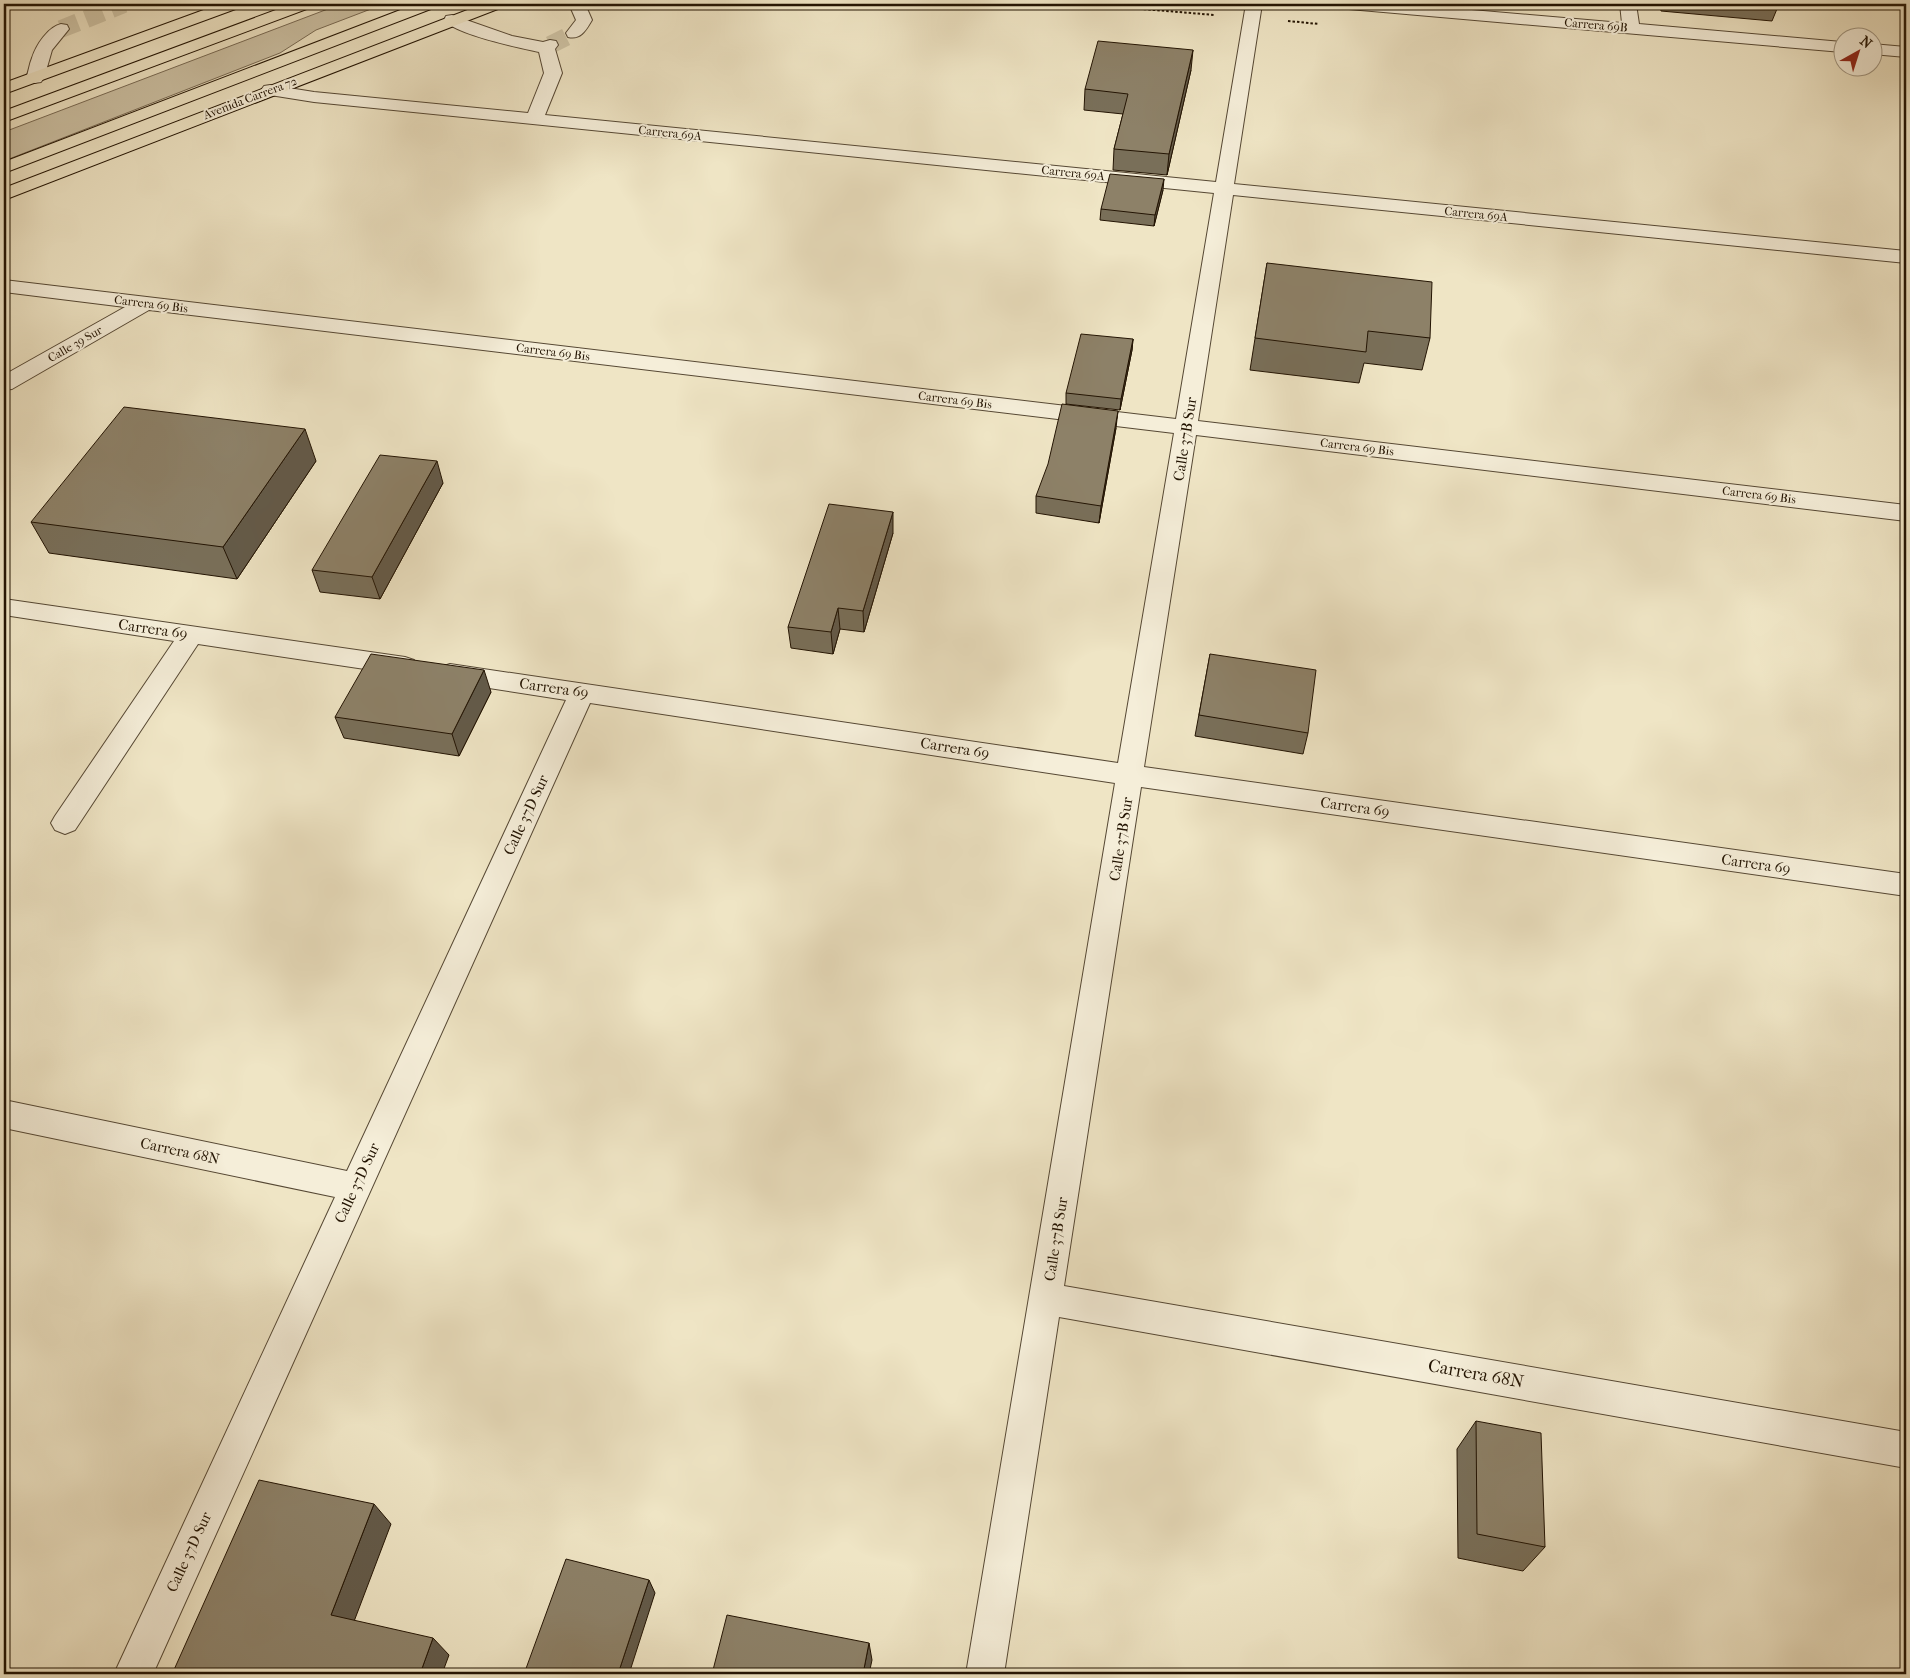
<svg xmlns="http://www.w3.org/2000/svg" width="1910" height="1678" font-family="'IM FELL French Canon',serif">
  <rect width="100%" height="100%" fill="#efe5c5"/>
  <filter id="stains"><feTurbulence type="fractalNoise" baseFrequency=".004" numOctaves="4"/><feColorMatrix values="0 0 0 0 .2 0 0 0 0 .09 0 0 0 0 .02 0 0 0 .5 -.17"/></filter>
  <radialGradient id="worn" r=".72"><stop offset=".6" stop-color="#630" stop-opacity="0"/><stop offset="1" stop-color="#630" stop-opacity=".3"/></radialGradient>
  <path fill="#ccc1a4" stroke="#786a54" d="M 341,4 L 384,4 L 316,30 L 280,53 L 4,161 L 4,132 Z"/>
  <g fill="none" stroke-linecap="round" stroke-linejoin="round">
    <path stroke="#d0c6a8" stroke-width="18" stroke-dasharray="18 9" stroke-linecap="butt" d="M 61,29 L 124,4
      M 550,45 L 574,33"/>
    <defs>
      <path id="minor" d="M 569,4 L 585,4 L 592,20 C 586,30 581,40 568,37 L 566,33 L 576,20 Z
        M 1246,4 L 1262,4 L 1234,184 L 1906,251 L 1906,263 L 1233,195 L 1198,421 L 1906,505 L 1906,521 L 1196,435 L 1144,767 L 1906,874 L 1906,896 L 1141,787 L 1064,1286 L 1906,1432 L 1906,1468 L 1059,1317 L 1004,1674 L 966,1674 L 1115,783 L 590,703 L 153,1674 L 114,1674 L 335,1197 L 4,1128 L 4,1100 L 347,1171 L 566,700 L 450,682 L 441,679 L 437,673 L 441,667 L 450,664 L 1118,763 L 1174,433 L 149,310 L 12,389 L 4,390 L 4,375 L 125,307 L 4,292 L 4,280 L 1176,419 L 1214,193 L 314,102 L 270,95 L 264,94 L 261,90 L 264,86 L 270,85 L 314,92 L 528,113 L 544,73 L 539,52 C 520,48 454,34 444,20 L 446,16 L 452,15 L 512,36 L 543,42 L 550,40 L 556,41 L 558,45 L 555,49 L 562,73 L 545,115 L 1216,182 Z
        M 1341,4 L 1403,4 L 1622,23 L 1620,4 L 1636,4 L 1639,24 L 1842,42 L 1842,52 L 1349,9 L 1343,7 Z
        M 61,24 L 67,25 L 69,29 L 52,50 L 44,78 L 41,82 L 35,83 L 29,82 L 26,78 C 29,71 29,65 32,58 C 36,45 48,27 61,24 Z
        M 1872,44 L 1906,47 L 1906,57 L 1872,54 Z
        M 4,599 L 405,657 L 414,660 L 418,666 L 414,672 L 405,675 L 198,644 L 75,830 L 65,834 L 55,830 L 51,823 L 55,816 L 174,641 L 4,615 Z"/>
      <path id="highway" d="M 220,4 L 243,4 L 241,7 L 4,94 L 4,83 Z
        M 292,4 L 314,4 L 312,7 L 4,122 L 4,111 Z
        M 416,4 L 438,4 L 436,7 L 4,173 L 4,162 Z
        M 483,4 L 505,4 L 503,7 L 4,200 L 4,188 Z"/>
    </defs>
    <use href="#minor" stroke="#564834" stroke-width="2"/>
    <use href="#highway" stroke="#231403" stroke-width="2"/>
    <path stroke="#231403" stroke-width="2" stroke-dasharray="2.5 2" stroke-linecap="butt" d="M 1081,4 L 1215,15
      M 1288,21 L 1319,24"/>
    <use href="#minor" fill="#f5eed9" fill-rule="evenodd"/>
    <use href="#highway" fill="#efe5c5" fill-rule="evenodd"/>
  </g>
  <path fill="#796f59" stroke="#231403" d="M 1660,4 L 1779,4 L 1772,21 L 1661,11 Z
    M 1191,70 L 1167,175 L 1113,170 L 1114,149 L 1123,114 L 1084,110 L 1085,89 Z
    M 1163,190 L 1154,226 L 1100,220 L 1101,209 Z
    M 1267,263 L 1430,338 L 1422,370 L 1364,363 L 1359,383 L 1250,370 Z
    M 1133,339 L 1132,350 L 1120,410 L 1066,404 L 1066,393 Z
    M 1116,428 L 1099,523 L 1036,513 L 1036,496 Z
    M 316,461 L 237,579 L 49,553 L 31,522 Z
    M 443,483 L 380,599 L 320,592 L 312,570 Z
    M 893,533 L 864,632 L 840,629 L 833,654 L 791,648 L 788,627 Z
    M 1210,654 L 1308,733 L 1303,754 L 1195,736 Z
    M 491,692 L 459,756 L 344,738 L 335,717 Z
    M 1476,1421 L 1545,1547 L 1523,1571 L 1458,1558 L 1457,1449 Z"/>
  <path fill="#635a49" stroke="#231403" d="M 1193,50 L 1191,70 L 1167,175 L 1169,154 Z
    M 1164,179 L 1163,190 L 1154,226 L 1155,215 Z
    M 1133,339 L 1132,350 L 1120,410 L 1121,399 Z
    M 1118,411 L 1116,428 L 1099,523 L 1101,506 Z
    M 305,429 L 316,461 L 237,579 L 223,547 Z
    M 437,461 L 443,483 L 380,599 L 372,577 Z
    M 893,512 L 893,533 L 864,632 L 863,611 Z
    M 838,608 L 840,629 L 833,654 L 831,632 Z
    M 484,670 L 491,692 L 459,756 L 452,734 Z
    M 374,1504 L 391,1524 L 350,1632 L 331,1615 Z
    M 649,1580 L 655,1593 L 629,1674 L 618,1674 Z
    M 433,1638 L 449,1655 L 442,1674 L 420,1674 Z
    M 869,1643 L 872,1660 L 869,1674 L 863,1674 Z"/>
  <path fill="#8d8168" stroke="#231403" d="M 1098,41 L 1193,50 L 1169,154 L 1114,149 L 1128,94 L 1085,89 Z
    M 1110,174 L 1164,179 L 1155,215 L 1101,209 Z
    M 1267,263 L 1432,282 L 1430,338 L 1368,331 L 1366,352 L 1255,338 Z
    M 1081,334 L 1133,339 L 1121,399 L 1066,393 Z
    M 1062,404 L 1118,411 L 1101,506 L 1036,496 L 1048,464 Z
    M 124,407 L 305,429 L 223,547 L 31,522 Z
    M 380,455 L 437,461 L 372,577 L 312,570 Z
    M 829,504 L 893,512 L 863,611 L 838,608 L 831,632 L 788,627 Z
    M 371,654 L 484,670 L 452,734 L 335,717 Z
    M 1210,654 L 1316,670 L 1308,733 L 1199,715 Z
    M 1476,1421 L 1541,1433 L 1545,1547 L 1477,1534 Z
    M 259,1480 L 374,1504 L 331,1615 L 433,1638 L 420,1674 L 183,1674 L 173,1672 Z
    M 566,1559 L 649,1580 L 618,1674 L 524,1674 Z
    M 727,1615 L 869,1643 L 863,1674 L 712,1674 Z"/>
  <g text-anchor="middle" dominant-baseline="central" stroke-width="4" stroke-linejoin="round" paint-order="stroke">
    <g font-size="12" fill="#231403" stroke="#f5eed9">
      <text transform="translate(1596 25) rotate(5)">Carrera 69B</text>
      <text transform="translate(250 98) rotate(-21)">Avenida Carrera 72</text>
      <text transform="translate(670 133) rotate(6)">Carrera 69A</text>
      <text transform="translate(1073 173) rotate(6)">Carrera 69A</text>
      <text transform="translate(1476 214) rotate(6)">Carrera 69A</text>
      <text transform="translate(151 304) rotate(7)">Carrera 69 Bis</text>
      <text transform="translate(75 344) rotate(-30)">Calle 39 Sur</text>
      <text transform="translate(553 352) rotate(7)">Carrera 69 Bis</text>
      <text transform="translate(955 400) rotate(7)">Carrera 69 Bis</text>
      <text transform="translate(1357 447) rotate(7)">Carrera 69 Bis</text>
      <text transform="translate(1759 495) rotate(7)">Carrera 69 Bis</text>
    </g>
    <g font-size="15" fill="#231403" stroke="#f5eed9">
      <text transform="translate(1185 439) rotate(-81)">Calle 37B Sur</text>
      <text transform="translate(153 629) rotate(8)">Carrera 69</text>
      <text transform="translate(554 688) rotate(8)">Carrera 69</text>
      <text transform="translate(955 748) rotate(9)">Carrera 69</text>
      <text transform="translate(1355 807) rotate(8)">Carrera 69</text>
      <text transform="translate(526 815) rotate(-65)">Calle 37D Sur</text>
      <text transform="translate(1121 839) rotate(-81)">Calle 37B Sur</text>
      <text transform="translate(1756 864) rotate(8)">Carrera 69</text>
      <text transform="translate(180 1151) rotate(12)">Carrera 68N</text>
      <text transform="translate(357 1183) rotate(-65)">Calle 37D Sur</text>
      <text transform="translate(1056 1239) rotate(-81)">Calle 37B Sur</text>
      <text transform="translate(189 1552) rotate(-65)">Calle 37D Sur</text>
    </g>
    <g font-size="18" fill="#231403" stroke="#f5eed9">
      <text transform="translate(1476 1374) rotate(10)">Carrera 68N</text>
    </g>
  </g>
  <rect width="1910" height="1678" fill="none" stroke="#efe5c5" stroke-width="20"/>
  <rect x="5" y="5" width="1900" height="1668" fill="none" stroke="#231403" stroke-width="2.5"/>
  <rect x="10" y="10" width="1890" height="1658" fill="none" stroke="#231403"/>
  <g transform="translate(1858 52) rotate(39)"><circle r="24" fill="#f5eed9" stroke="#a19783"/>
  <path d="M0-4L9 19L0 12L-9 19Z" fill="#8f2418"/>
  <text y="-8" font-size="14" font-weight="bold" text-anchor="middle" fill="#231403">N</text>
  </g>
  <rect width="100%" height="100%" filter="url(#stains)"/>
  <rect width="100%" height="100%" fill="url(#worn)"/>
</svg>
